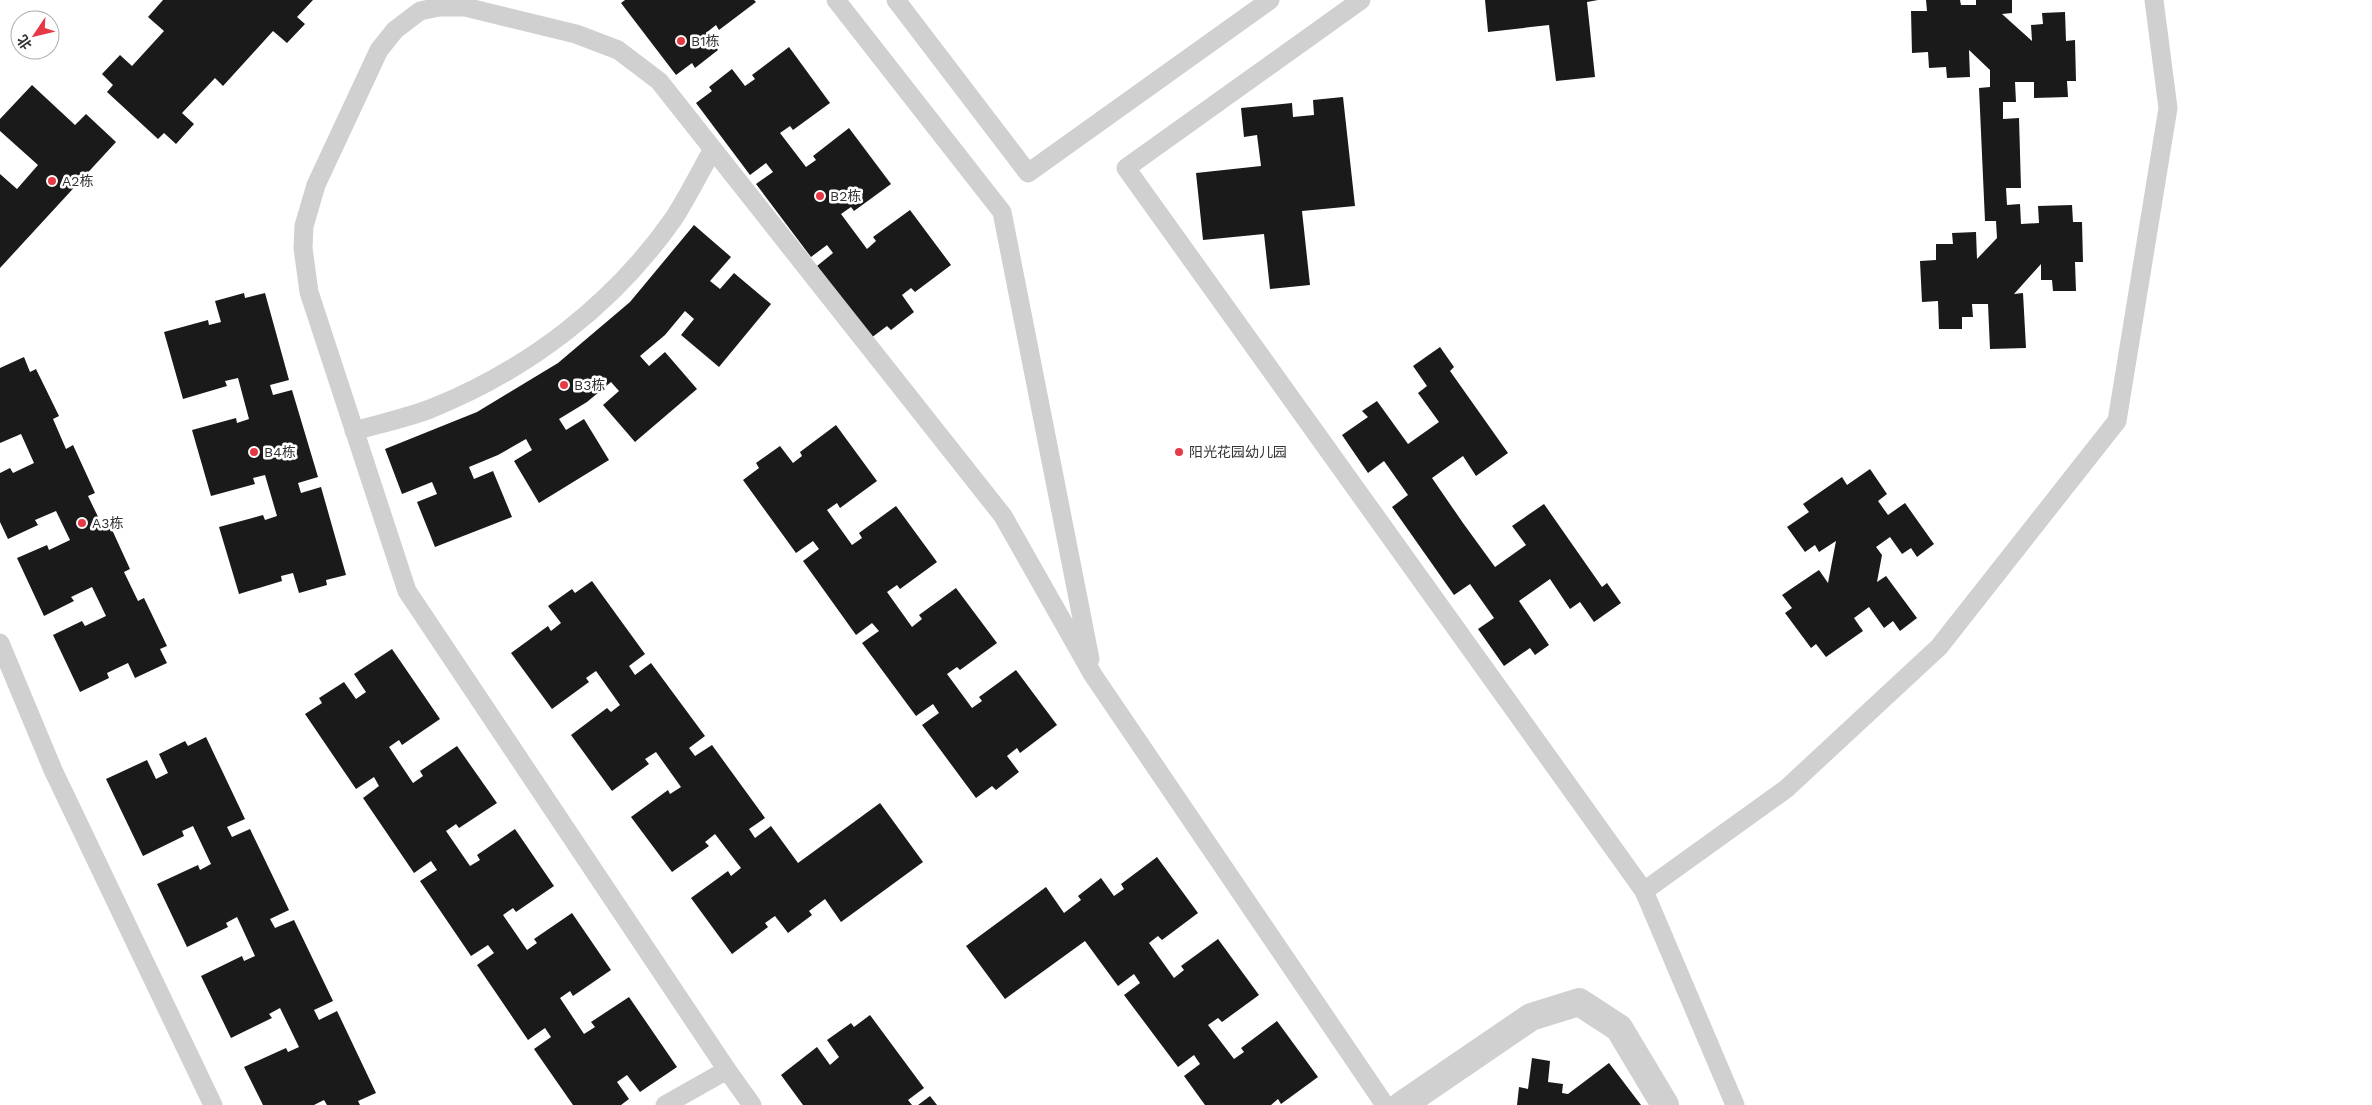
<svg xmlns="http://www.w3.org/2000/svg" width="2372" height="1105" font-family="'Work Sans','Noto Sans SC',sans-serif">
  <rect width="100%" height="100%" fill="#fff"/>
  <path fill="#1a1a1a" d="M 163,0 L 313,0 L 297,17 L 305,24 L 287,43 L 273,31 L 223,86 L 215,78 L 182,113 L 194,124 L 176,144 L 164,133 L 158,139 L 107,92 L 113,85 L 102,74 L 120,55 L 132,66 L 164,31 L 148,17 Z
    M 625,0 L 754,0 L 756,2 L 719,30 L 716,25 L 706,33 L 718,50 L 695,68 L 692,63 L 676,75 L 621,3 Z
    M 1485,0 L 1598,0 L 1587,2 L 1595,77 L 1556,81 L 1549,25 L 1488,32 Z
    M 1926,0 L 1960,0 L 1961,5 L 1976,5 L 1976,0 L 2012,0 L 2012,13 L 2002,14 L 2032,41 L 2031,25 L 2043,24 L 2042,13 L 2065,12 L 2066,41 L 2075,40 L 2076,81 L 2067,81 L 2068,97 L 2034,98 L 2034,82 L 2015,82 L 2016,102 L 2003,102 L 2003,119 L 2019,118 L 2021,188 L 2006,188 L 2007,205 L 2020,204 L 2021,224 L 2039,223 L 2038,206 L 2072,205 L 2073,222 L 2082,222 L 2083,262 L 2075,262 L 2076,291 L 2053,291 L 2052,280 L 2041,280 L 2041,264 L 2014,294 L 2023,293 L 2026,348 L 1990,349 L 1988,304 L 1972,304 L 1973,317 L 1962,317 L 1962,329 L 1939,329 L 1938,301 L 1922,302 L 1920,261 L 1936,260 L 1936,244 L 1953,244 L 1952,233 L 1976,232 L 1977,259 L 1997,238 L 1996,221 L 1985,221 L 1979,88 L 1990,87 L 1990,70 L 1969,50 L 1970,77 L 1947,78 L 1946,67 L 1929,68 L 1928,52 L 1912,53 L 1911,11 L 1927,11 Z
    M 789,47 L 830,103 L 793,130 L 790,126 L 780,133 L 806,167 L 816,160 L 813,156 L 849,128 L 891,184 L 854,211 L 851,207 L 841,214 L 867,249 L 876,241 L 873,237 L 910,210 L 951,265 L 915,292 L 911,288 L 902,295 L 914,312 L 891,330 L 887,326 L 871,338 L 817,266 L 833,253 L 827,245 L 811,257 L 756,184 L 773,172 L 766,163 L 750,175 L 696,103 L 712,91 L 709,87 L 732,69 L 745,86 L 755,79 L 752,75 Z
    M 32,85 L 75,125 L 86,114 L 116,142 L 0,268 L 0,174 L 17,189 L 38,165 L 0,131 L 0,119 Z
    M 1343,97 L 1355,206 L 1302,211 L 1310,285 L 1270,289 L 1264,234 L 1203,240 L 1196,173 L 1261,166 L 1257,135 L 1244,137 L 1241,108 L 1292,103 L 1293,117 L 1314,115 L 1313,100 Z
    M 694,225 L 731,257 L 710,281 L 720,289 L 734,273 L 771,304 L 719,367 L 681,335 L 694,319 L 685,311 L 665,335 L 640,356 L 649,366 L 665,352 L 697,389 L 635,442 L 603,405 L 619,391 L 611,382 L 587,402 L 559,419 L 566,430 L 584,419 L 609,460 L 539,503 L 514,461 L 532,450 L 526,439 L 498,455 L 469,467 L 474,479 L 493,471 L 512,517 L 435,547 L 417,502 L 437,494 L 432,482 L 402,494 L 385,449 L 477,412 L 558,363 L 630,302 Z
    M 244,293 L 245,298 L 265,293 L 289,380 L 270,385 L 273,395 L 292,390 L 318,477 L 298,483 L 301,493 L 321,487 L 346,575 L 326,580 L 327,585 L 299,593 L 293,573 L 281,576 L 282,581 L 239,594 L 219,527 L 263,515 L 265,520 L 277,516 L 265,475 L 253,478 L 255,484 L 211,496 L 192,430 L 236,418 L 237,423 L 249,419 L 238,378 L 225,381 L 227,386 L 183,399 L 164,332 L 208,320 L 209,325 L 221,322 L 215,301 Z
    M 1440,347 L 1454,367 L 1450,371 L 1508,453 L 1476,476 L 1463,456 L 1432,478 L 1463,523 L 1495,567 L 1526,545 L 1512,526 L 1544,504 L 1602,587 L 1607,583 L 1621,603 L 1594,622 L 1580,602 L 1570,609 L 1550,579 L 1519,601 L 1549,645 L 1535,655 L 1530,648 L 1504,666 L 1478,629 L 1494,618 L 1470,584 L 1454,595 L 1392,507 L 1408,495 L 1384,461 L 1368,473 L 1342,435 L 1368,417 L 1362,411 L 1377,401 L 1408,444 L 1439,422 L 1418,393 L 1427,386 L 1413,366 Z
    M 24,357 L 30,372 L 36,369 L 59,416 L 53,419 L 66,449 L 73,445 L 95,493 L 88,496 L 102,525 L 108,521 L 130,569 L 124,572 L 138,601 L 144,598 L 167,646 L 160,649 L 167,663 L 135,678 L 128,663 L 107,673 L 109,678 L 80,692 L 53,635 L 82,621 L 85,626 L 106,616 L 92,587 L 71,597 L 74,601 L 44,616 L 17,558 L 47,545 L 49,550 L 70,540 L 56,511 L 35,520 L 38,525 L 8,539 L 0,522 L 0,473 L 10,468 L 13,473 L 34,463 L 21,434 L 0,443 L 0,368 Z
    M 836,425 L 877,481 L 840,508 L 837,503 L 827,510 L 852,545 L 862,538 L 859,533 L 896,506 L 937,562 L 900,589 L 897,585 L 887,592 L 912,627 L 922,619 L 919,615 L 956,588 L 997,643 L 960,670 L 957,667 L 947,674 L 972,708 L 982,701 L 979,697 L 1016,670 L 1057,725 L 1020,753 L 1017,748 L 1007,756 L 1019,772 L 996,790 L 992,786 L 976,798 L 922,725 L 939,713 L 933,704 L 916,716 L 862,643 L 879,631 L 872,623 L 856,635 L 803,561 L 819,549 L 813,541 L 796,553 L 743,480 L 759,468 L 756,463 L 780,446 L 793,463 L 802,456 L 800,452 Z
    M 1870,469 L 1887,494 L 1878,501 L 1888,515 L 1905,503 L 1934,544 L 1917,557 L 1911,548 L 1902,554 L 1890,537 L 1876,547 L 1882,555 L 1877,582 L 1886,576 L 1917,618 L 1900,631 L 1893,621 L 1884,628 L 1869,607 L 1854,618 L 1863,631 L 1826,657 L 1816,644 L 1811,648 L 1785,613 L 1792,608 L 1782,595 L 1819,570 L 1828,583 L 1836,541 L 1819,552 L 1815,545 L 1805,552 L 1787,527 L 1809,512 L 1803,504 L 1842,477 L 1847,485 Z
    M 592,581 L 645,654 L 629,666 L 635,675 L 651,663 L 705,736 L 689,748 L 695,756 L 712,745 L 765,818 L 749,829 L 755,838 L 771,826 L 798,863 L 880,803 L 923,862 L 841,922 L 825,899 L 809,911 L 812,915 L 788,933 L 775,916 L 765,923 L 768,927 L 732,954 L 691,898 L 728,871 L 731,876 L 741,868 L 715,834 L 705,842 L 709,846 L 672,872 L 631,817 L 668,790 L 670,794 L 681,787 L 656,752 L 645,759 L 649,764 L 612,791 L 571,735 L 607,708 L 611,712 L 620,705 L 596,671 L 586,678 L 589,682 L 552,709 L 511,653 L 548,626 L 551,631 L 561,623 L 548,606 L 572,589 L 575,593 Z
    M 392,649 L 440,719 L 402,745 L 399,740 L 389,747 L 413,783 L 423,776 L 420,771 L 457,746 L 497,803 L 459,828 L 456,824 L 446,831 L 470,866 L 480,860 L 477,855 L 515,829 L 554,886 L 516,912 L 513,908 L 503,915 L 527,950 L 537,943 L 534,939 L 572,913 L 611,970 L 573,996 L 570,991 L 560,998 L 584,1034 L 595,1027 L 591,1022 L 629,997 L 677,1067 L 640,1092 L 627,1075 L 617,1082 L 629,1099 L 621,1105 L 573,1105 L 534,1049 L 551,1037 L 545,1028 L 528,1040 L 477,965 L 494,953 L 488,945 L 471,956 L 420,881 L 437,870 L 431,861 L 414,873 L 363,798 L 379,786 L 374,777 L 356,789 L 305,714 L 322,703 L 319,698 L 344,682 L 356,699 L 366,692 L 354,674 Z
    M 206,737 L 245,819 L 227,827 L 232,837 L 250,829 L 289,910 L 270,919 L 275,928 L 294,920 L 333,1001 L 314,1010 L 319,1020 L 337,1011 L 376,1093 L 358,1101 L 360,1105 L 327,1105 L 324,1100 L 314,1105 L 263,1105 L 244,1067 L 286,1048 L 288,1052 L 299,1047 L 280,1008 L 269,1014 L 272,1018 L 231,1038 L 201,976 L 242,956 L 244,961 L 255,956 L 237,917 L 226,923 L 228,927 L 187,947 L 157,884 L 198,865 L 200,870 L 211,864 L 193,826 L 182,831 L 184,836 L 143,856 L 106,779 L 147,760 L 156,779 L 168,773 L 159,754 L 185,741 L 188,746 Z
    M 1157,857 L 1198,913 L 1162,940 L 1158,936 L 1149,943 L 1174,978 L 1184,970 L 1181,966 L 1218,939 L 1259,995 L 1222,1022 L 1218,1018 L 1208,1025 L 1234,1059 L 1244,1052 L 1241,1048 L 1277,1021 L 1318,1077 L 1281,1104 L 1278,1099 L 1271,1105 L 1205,1105 L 1184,1076 L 1200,1064 L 1194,1055 L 1178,1067 L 1124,995 L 1140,983 L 1134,974 L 1118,986 L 1085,941 L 1005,999 L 966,946 L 1046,887 L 1064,913 L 1081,900 L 1078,896 L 1101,878 L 1114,896 L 1124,889 L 1121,884 Z
    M 870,1015 L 924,1088 L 908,1100 L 912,1105 L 803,1105 L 781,1075 L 817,1047 L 830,1065 L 839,1057 L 827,1040 L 851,1023 L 854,1027 Z
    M 1532,1058 L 1550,1061 L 1548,1082 L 1563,1084 L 1562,1093 L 1568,1094 L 1609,1063 L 1641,1105 L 1517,1105 L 1519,1087 L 1528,1089 Z
    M 930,1096 L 937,1105 L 918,1105 Z"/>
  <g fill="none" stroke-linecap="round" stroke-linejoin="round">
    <path stroke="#d0d0d0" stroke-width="19" d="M 836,0 L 1002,212 L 1090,659
      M 896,0 L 1028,173 L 1270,0
      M 1361,0 L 1126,168 L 1644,891 L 1735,1105
      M 354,431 C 379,424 406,418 430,409 C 528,370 614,304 674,218 C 688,196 700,172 713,149
      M 0,643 L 53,770 L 213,1105
      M 1644,891 L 1786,789 L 1939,647 L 2117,421 L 2168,108 L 2154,0
      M 665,1105 L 727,1070
      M 752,1105 L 727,1070 L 407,591 L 309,292 L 303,248 L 304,226 L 316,185 L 379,50 L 395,30 L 420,11 L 439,7 L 465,7 L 576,34 L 618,50 L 659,81 L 1003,516 L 1093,675 L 1385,1105"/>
    <path stroke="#d0d0d0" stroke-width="28" d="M 1402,1105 L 1531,1017 L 1579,1002 L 1619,1028 L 1665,1105"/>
  </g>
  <g fill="#e63946" stroke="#fff" stroke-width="2">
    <circle cx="681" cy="41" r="5"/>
    <circle cx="52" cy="181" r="5"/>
    <circle cx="820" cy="196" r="5"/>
    <circle cx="564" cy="385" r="5"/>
    <circle cx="254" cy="452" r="5"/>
    <circle cx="1179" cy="452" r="5"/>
    <circle cx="82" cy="523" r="5"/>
  </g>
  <g text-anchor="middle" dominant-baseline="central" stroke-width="5" stroke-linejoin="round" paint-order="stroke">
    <g font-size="14" fill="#333" stroke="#fff" text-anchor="start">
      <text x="691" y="41">B1栋</text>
      <text x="62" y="181">A2栋</text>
      <text x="830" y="196">B2栋</text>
      <text x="574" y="385">B3栋</text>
      <text x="264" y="452">B4栋</text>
      <text x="1189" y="452">阳光花园幼儿园</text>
      <text x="92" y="523">A3栋</text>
    </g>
  </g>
  <g transform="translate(35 35) rotate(235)"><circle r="24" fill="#ffffff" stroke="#adadad"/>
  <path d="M0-4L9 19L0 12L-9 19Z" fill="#e63946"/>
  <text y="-8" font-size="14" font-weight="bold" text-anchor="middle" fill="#333333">北</text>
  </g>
</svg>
